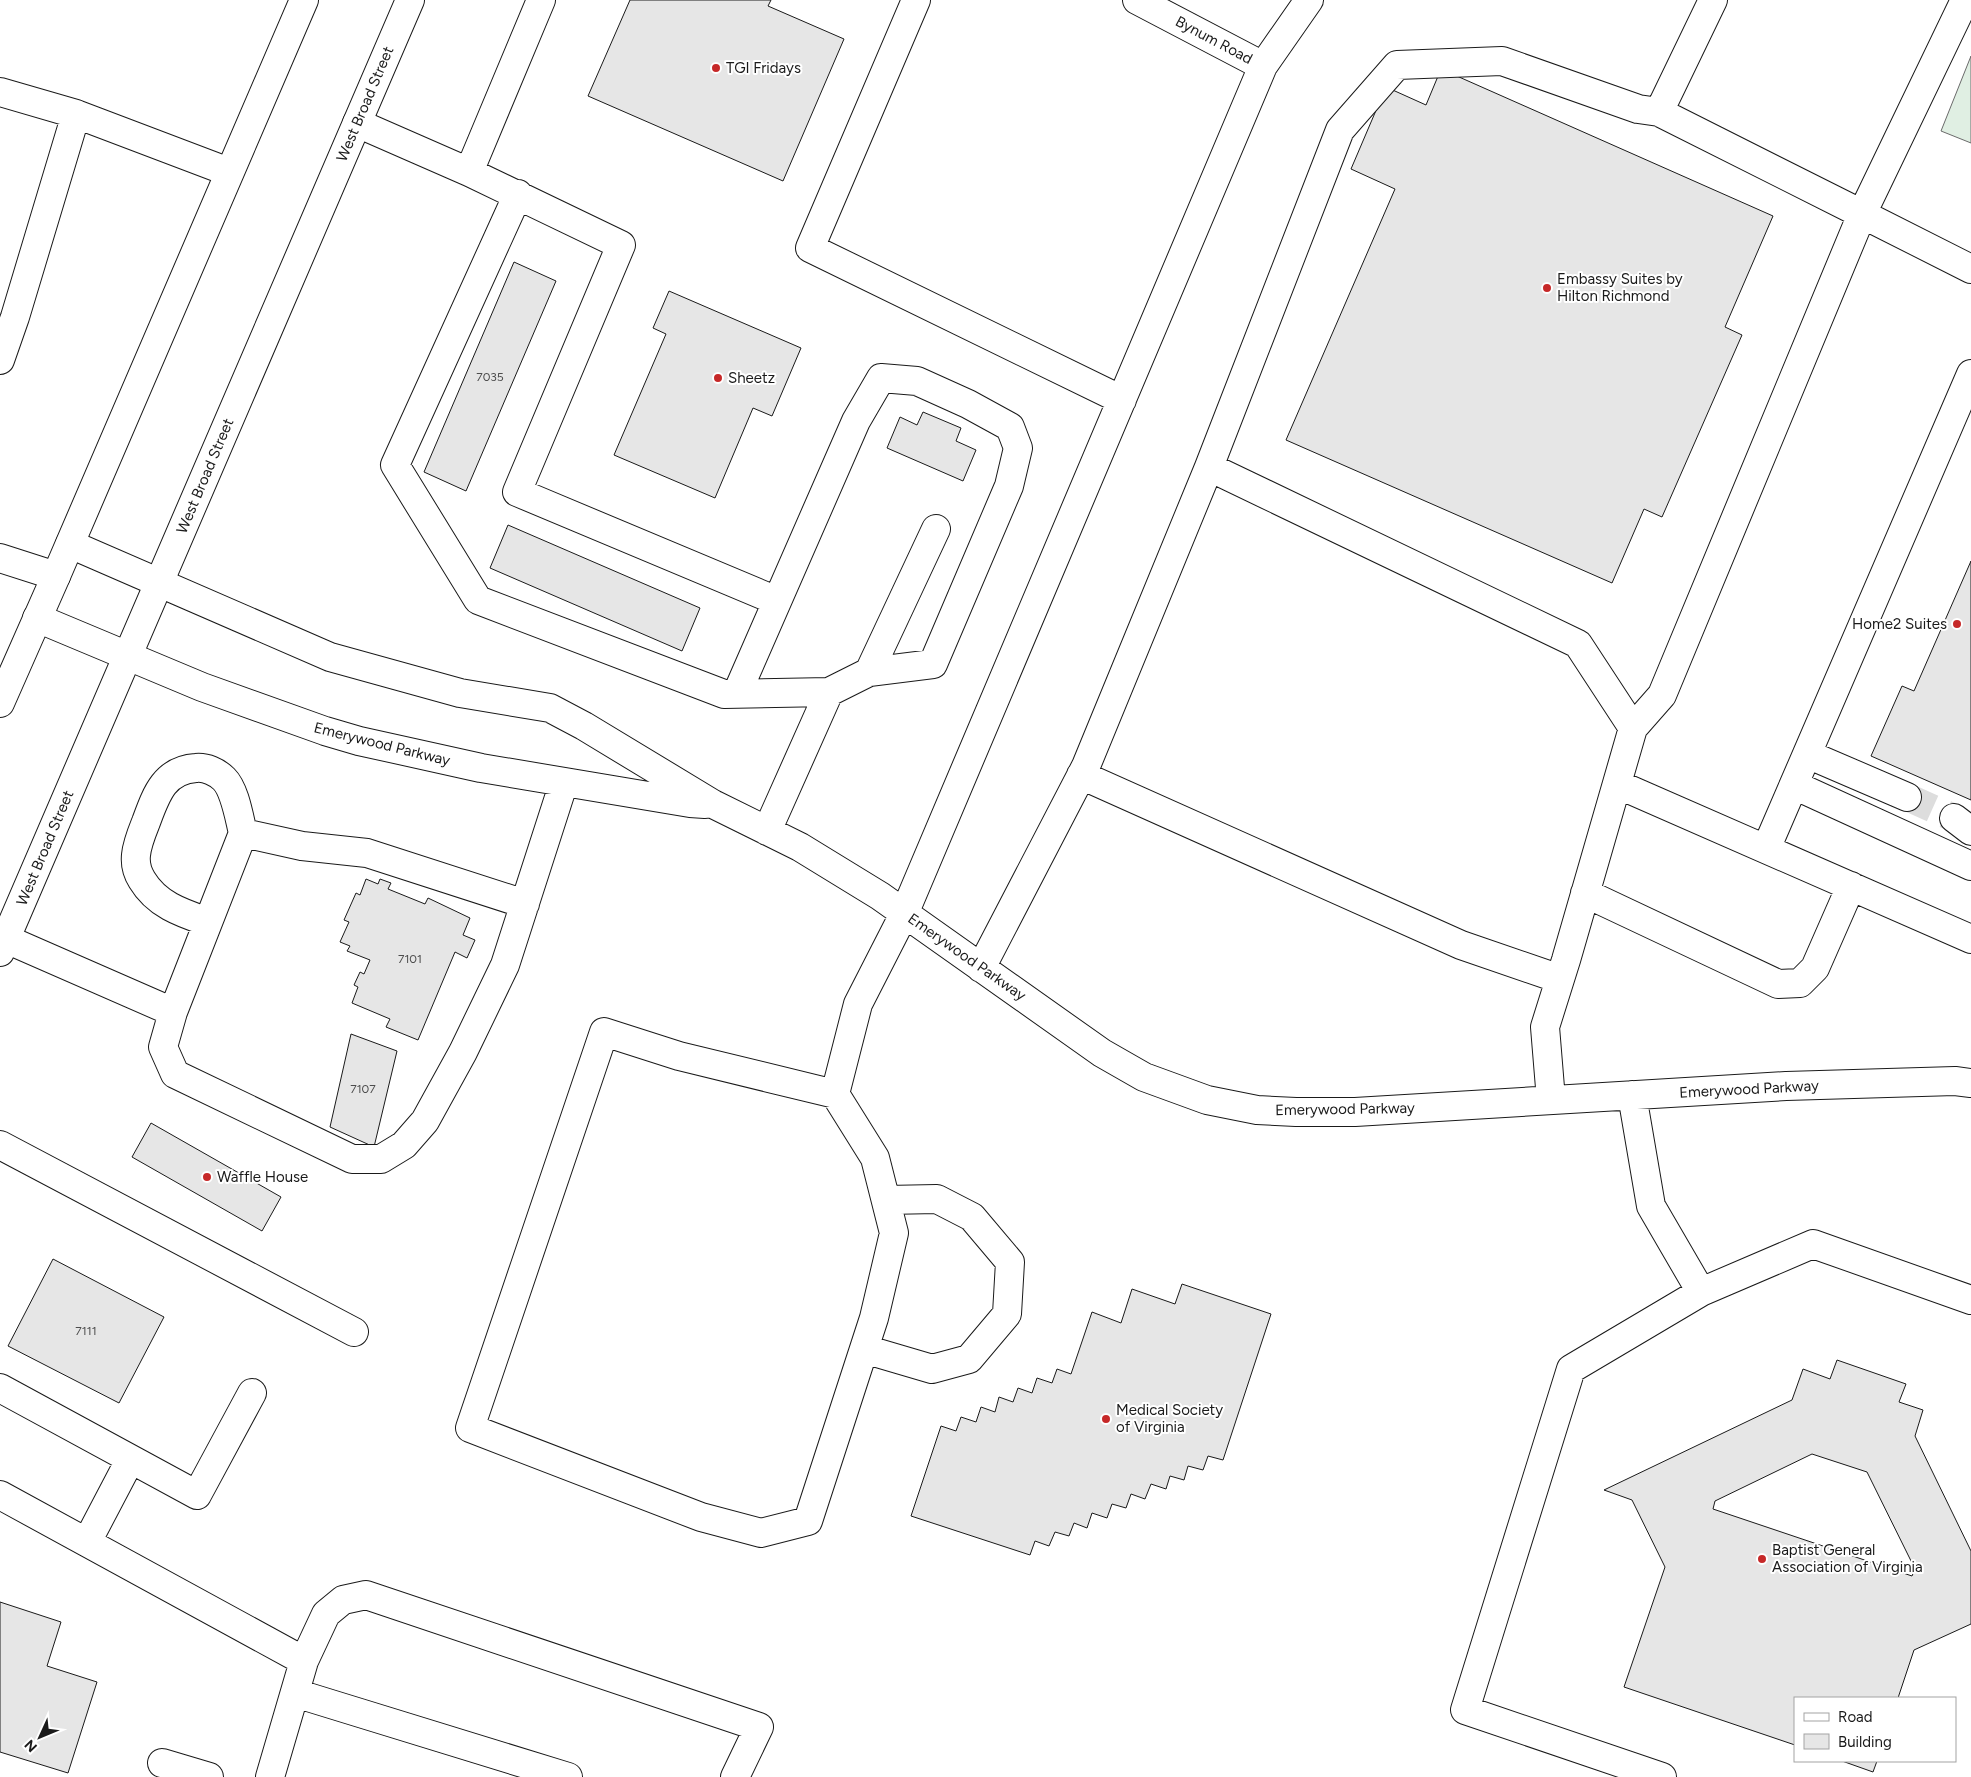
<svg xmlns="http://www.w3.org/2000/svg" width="1971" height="1777" font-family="Figtree,sans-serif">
  <rect width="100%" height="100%" fill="#fff"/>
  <path fill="#e0efe3" stroke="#6a6a6a" d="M 1971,56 L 1971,143 L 1941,131 Z"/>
  <path fill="#e6e6e6" stroke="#1a1a1a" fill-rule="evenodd" d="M 630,0 L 771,0 L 768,6 L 844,39 L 783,181 L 588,96 Z
    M 1441,69 L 1773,216 L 1725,327 L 1742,335 L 1662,517 L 1644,509 L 1612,583 L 1286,440 L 1395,189 L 1351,169 L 1386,87 L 1426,105 Z
    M 514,262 L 556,281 L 466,491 L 424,472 Z
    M 669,291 L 801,348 L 772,416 L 753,408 L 715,498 L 614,455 L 666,334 L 653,328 Z
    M 923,412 L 961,428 L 956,441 L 976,450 L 963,481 L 887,448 L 900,417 L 917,425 Z
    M 508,525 L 700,608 L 682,651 L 490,568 Z
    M 1971,561 L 1971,800 L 1871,756 L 1902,686 L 1914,691 Z
    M 366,879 L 378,884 L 380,879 L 391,883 L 388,889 L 425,904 L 428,898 L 470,918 L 463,935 L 475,940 L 467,958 L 455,952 L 418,1040 L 386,1027 L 390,1019 L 352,1003 L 358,987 L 354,985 L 360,972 L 364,974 L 370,960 L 347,951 L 350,946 L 340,942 L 349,922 L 344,920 L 356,893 L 360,895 Z
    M 351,1034 L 397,1051 L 374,1147 L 330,1127 Z
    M 151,1123 L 281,1197 L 262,1231 L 132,1157 Z
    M 53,1259 L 164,1317 L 119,1403 L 8,1346 Z
    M 1182,1284 L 1271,1314 L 1223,1460 L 1208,1456 L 1203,1470 L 1188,1466 L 1184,1480 L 1170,1476 L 1166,1489 L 1151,1484 L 1145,1499 L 1131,1494 L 1126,1508 L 1112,1504 L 1107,1518 L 1092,1513 L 1087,1528 L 1074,1523 L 1069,1536 L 1055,1532 L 1049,1546 L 1035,1541 L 1030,1555 L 911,1516 L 941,1426 L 956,1431 L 961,1417 L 976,1422 L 981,1407 L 995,1412 L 999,1397 L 1013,1402 L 1018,1388 L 1032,1393 L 1037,1378 L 1052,1383 L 1057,1369 L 1071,1374 L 1092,1312 L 1121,1323 L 1132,1289 L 1175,1304 Z
    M 1837,1360 L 1906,1384 L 1899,1402 L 1923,1410 L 1915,1436 L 1971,1551 L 1971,1624 L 1914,1650 L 1898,1698 L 1795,1698 L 1795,1745 L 1624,1687 L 1665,1567 L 1632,1500 L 1604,1490 L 1792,1400 L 1803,1369 L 1830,1379 ZM 1812,1454 L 1867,1472 L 1915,1569 L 1912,1576 L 1713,1509 L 1715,1501 Z
    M 0,1602 L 61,1622 L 47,1666 L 97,1682 L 68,1773 L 0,1752 Z
    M 1842,1761 L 1877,1761 L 1873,1772 Z"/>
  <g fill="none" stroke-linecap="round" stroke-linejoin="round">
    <path stroke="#ddd" stroke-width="28" stroke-dasharray="28 14" stroke-linecap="butt" d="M 1907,797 L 1954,818"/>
    <defs>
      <path id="minor" d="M 916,0 L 810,248 L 1122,400
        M 1137,0 L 1263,66
        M 0,92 L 76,114 L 229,172
        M 1659,112 L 1713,0
        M 357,123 L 469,172 L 541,0
        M 469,172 L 621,245 L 517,492 L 777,601
        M 518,194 L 395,465 L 478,600 L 724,694 L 829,692 L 869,672 L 936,529
        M 0,360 L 15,317 L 76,114
        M 1209,467 L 1340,130 L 1397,65 L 1502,61 L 1638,109 L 1659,112 L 1862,214 L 1965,0
        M 70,544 L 330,657 L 460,693 L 550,708 L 584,726 L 713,804 L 800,847 L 880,896 L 1102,1053 L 1144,1077 L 1207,1100 L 1257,1110 L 1296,1112 L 1355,1112 L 1786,1086 L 1955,1081 L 1971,1083
        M 0,558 L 56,576
        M 37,618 L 202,687 L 325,731 L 359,741 L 481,768 L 690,803 L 705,804
        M 737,693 L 856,421 L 881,378 L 917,381 L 968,404 L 1010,427 L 1018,448 L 1009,486 L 933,664 L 869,672
        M 1633,728 L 1662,695 L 1862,214 L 1971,269
        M 1807,754 L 1907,797
        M 1081,775 L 1461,945 L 1560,979
        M 1617,784 L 1971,939
        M 1794,785 L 1971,866
        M 1954,818 L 1971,831
        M 767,831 L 829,692
        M 1766,849 L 1971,374
        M 1585,893 L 1778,984 L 1800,983 L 1815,968 L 1851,886
        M 525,904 L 367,853 L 302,846 L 243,833 L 173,1012 L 163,1047 L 175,1074 L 352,1159 L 381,1159 L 404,1145 L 425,1121 L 463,1052 L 505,965 L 564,782
        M 208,922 C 182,913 157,905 142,880 C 137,872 135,864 136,855 C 137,844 142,832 146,822 C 156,795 164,770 196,768 C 206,767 217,772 224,779 C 235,790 239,817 243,833
        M 6,939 L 173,1012
        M 981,968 L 1086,766 L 1209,467 L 1578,644 L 1633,728 L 1566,960 L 1545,1027 L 1551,1100
        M 835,1094 L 679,1056 L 604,1032 L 470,1428 L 701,1517 L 761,1533 L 808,1521 L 874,1318 L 894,1233 L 875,1158 L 835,1094 L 858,1004 L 904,914 L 1263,66 L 1309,0
        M 1632,1095 L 1651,1206 L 1701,1292
        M 0,1145 L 354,1332
        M 864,1349 L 932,1369 L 969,1359 L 1007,1314 L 1010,1262 L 972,1217 L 937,1199 L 886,1200
        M 0,1388 L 197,1495 L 252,1393
        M 0,1495 L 304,1661 L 270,1777
        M 87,1542 L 130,1460
        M 304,1661 L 326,1614 L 343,1600 L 366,1595 L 759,1727 L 735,1777
        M 295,1693 L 568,1777
        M 162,1763 L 209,1777
        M 1662,1777 L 1465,1710 L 1571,1369 L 1701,1292 L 1813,1244 L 1971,1300"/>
      <path id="major" d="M 0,703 L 56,576 L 304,0
        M 0,952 L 410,0"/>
    </defs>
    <use href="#minor" stroke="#1a1a1a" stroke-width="30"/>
    <use href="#major" stroke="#1a1a1a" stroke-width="30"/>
    <use href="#minor" stroke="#fff" stroke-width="28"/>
    <use href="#major" stroke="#fff" stroke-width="28"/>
  </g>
  <g fill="#c62828" stroke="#fff" stroke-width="2">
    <circle cx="716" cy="68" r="5"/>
    <circle cx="1547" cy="288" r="5"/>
    <circle cx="718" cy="378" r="5"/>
    <circle cx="1957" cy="624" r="5"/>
    <circle cx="207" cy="1177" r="5"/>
    <circle cx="1106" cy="1419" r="5"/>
    <circle cx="1762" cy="1559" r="5"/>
  </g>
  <g text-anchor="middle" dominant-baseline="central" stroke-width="4" stroke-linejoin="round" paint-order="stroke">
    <g font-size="12" fill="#4d4d4d">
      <text x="490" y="377">7035</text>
      <text x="410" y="959">7101</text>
      <text x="363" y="1089">7107</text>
      <text x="86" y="1331">7111</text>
    </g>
    <g font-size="15" fill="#1a1a1a" stroke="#fff">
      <text transform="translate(1214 40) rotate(28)">Bynum Road</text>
      <text transform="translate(365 104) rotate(-67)">West Broad Street</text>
      <text transform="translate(205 476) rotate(-67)">West Broad Street</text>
      <text transform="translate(382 744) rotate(14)">Emerywood Parkway</text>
      <text transform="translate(45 848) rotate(-67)">West Broad Street</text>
      <text transform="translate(967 957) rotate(35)">Emerywood Parkway</text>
      <text transform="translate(1749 1089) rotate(-3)">Emerywood Parkway</text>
      <text transform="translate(1345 1109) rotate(-1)">Emerywood Parkway</text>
    </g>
    <g font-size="15" fill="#1a1a1a" stroke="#fff" text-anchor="start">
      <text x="726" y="68">TGI Fridays</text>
      <text x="1557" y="279">Embassy Suites by<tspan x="1557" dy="17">Hilton Richmond</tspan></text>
      <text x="728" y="378">Sheetz</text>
      <text x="1947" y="624" text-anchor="end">Home2 Suites</text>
      <text x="217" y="1177">Waffle House</text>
      <text x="1116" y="1410">Medical Society<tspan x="1116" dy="17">of Virginia</tspan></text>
      <text x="1772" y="1550">Baptist General<tspan x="1772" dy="17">Association of Virginia</tspan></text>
    </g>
  </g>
  <rect x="1794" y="1697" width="162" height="65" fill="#ffffff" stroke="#a3a3a3"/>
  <rect x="1804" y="1713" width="25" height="8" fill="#ffffff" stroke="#a3a3a3"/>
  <text x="1838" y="1722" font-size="15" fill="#1a1a1a">Road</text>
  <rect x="1804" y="1734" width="25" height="15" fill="#e6e6e6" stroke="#a3a3a3"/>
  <text x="1838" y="1747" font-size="15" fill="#1a1a1a">Building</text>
  <g transform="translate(40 1737) rotate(226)" stroke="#ffffff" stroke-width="4" paint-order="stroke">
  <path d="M0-4L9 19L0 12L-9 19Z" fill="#1a1a1a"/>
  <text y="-8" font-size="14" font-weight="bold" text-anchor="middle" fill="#1a1a1a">N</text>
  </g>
</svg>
